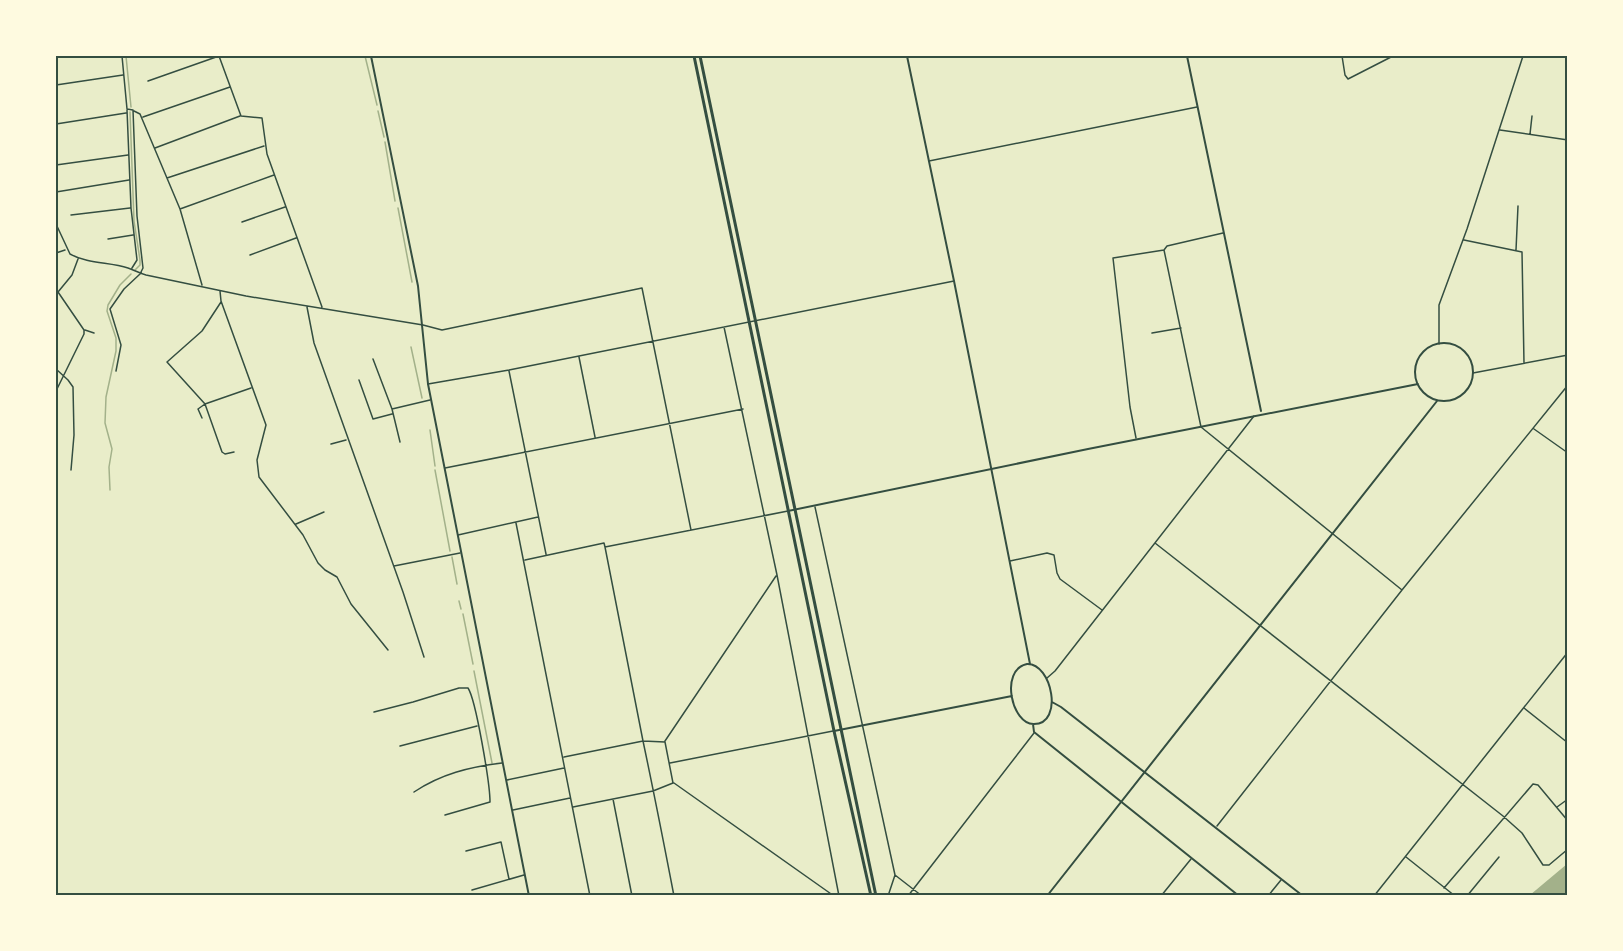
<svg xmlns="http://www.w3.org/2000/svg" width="1623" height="951" font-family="'Titillium Web',sans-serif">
  <rect width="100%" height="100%" fill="#e9edc9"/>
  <path fill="#a3b18a" d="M 1567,864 L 1567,895 L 1530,895 Z"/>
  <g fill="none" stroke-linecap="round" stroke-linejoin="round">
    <path stroke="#a3b18a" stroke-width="1.5" d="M 126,56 L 131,107
      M 365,56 L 377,105
      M 378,111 L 384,137
      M 130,112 L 134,221 L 140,260 L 140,265 L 135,270
      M 385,142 L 395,201
      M 398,208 L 412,282
      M 411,347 L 422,398
      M 430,430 L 435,466
      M 435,470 L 450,551
      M 110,490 L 109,467 L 112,449 L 105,423 L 106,397 L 116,351 L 116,338 L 107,311 L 108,305 L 120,285 L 131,274
      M 452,557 L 457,584
      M 459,601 L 461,609
      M 463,614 L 473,664
      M 474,671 L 492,763"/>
    <path stroke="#344e41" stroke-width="1.5" d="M 219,56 L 241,116 L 262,118 L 267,154 L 322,307
      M 1342,56 L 1345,75 L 1348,79 L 1393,56
      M 148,81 L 219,56
      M 56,85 L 123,75
      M 127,110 L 131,208 L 137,260 L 132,268
      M 134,111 L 140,114 L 180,209 L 202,285
      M 143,117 L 230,87
      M 56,124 L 126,113
      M 1500,130 L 1568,140
      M 1530,134 L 1532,116
      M 155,148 L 240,116
      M 929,161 L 1197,107
      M 56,165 L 128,155
      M 167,178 L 264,146
      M 56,192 L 129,180
      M 180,209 L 274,175
      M 71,215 L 130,208
      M 242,222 L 285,207
      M 56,224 L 70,254 C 88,264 109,262 128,268 C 134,270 139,273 146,275 L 246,296 L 423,325 L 442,330 L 642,288 L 691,530
      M 108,239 L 133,235
      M 1464,240 L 1522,252 L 1524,363
      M 1164,250 L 1201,427 L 1402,590
      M 1516,250 L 1518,206
      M 56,253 L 65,250
      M 250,255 L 296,238
      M 220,291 L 221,301 L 266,425 L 257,460 L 259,477 L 303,535 L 318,563 L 325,570 L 337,577 L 351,604 L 388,650
      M 221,302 L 202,331 L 167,362 L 205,404 L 251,388
      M 307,307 L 314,343 L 403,592 L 424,657
      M 724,327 L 777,575 L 839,896
      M 85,330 L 94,333
      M 1152,333 L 1181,328
      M 1439,344 L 1439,305 L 1467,229 L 1523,56
      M 579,357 L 595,437
      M 373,359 L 392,409 L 400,442
      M 56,369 L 68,380 L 73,387 L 74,435 L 71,470
      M 116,371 L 121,345 L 110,309 L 124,289 L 140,274 L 143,268 L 137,216 L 133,110 L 127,109 L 122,56
      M 509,371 L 546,554
      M 1473,373 L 1568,355
      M 359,380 L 373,419 L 392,414
      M 428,384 L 509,370 L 954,281
      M 56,391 L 84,334 L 84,330 L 58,292 L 72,275 L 78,259
      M 392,409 L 430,400
      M 202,418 L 198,409 L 205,404 L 222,452 L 225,454 L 234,452
      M 1534,429 L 1568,453
      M 1136,438 L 1130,407 L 1113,258 L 1164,250 L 1167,246 L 1223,233
      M 331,444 L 346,440
      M 445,468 L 743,409
      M 815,507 L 895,875 L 922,896
      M 516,523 L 590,896
      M 296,524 L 324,512
      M 458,535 L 538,517
      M 1155,543 L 1503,816 L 1522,833 L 1543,865 L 1549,865 L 1568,849
      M 525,560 L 604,543 L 605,547 L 788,511
      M 1010,561 L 1047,553 L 1054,555 L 1057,573 L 1060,579 L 1102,610
      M 394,566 L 460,553
      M 1047,678 L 1055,671 L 1254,416
      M 1524,708 L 1568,743
      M 374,712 L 413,702 L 459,688 L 468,688 C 476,700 490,784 490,802 L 445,815
      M 665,741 L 776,576
      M 400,746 L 477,726
      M 564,757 L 643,741 L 605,547
      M 670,763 L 833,731
      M 507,780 L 564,768
      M 674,783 L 834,896
      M 414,792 C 441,774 469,767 502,763
      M 613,799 L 632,896
      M 573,807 L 653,791 L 673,783 L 665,742 L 643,741 C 654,793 664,844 674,896
      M 1557,807 L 1568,799
      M 513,810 L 570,798
      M 1217,826 L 1402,590 L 1568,385
      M 466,851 L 501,842 L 509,879
      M 1406,857 L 1455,896
      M 1444,888 L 1533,784 L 1538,785 L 1568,821
      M 472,890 L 524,875
      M 888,896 L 895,875
      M 908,896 L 1034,733
      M 1161,896 L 1191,859
      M 1268,896 L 1281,880
      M 1374,896 L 1568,652
      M 1467,896 L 1499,857"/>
    <path stroke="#344e41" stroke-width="2" d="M 907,56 L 954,281 L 1030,664
      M 1187,56 L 1261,411
      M 1027,664 C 1052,663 1064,724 1034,724 C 1012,725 999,670 1027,664 Z
      M 1052,702 L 1061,707 L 1303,896
      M 1033,724 L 1034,732 L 1239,896
      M 834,731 L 1012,696"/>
    <path stroke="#344e41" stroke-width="2" d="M 371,56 L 418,286 L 428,384 L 529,896
      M1415 372a29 29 0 1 1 58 0a29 29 0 1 1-58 0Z
      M 788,511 L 1088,449 L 1418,384
      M 1047,896 L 1437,401"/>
    <path stroke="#344e41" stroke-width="3" d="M 694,56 L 834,731 L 871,896
      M 700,56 L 876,896"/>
  </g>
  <rect width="1623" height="951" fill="none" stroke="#fefae0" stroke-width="114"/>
  <rect x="57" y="57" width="1509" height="837" fill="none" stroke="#344e41" stroke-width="2"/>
</svg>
